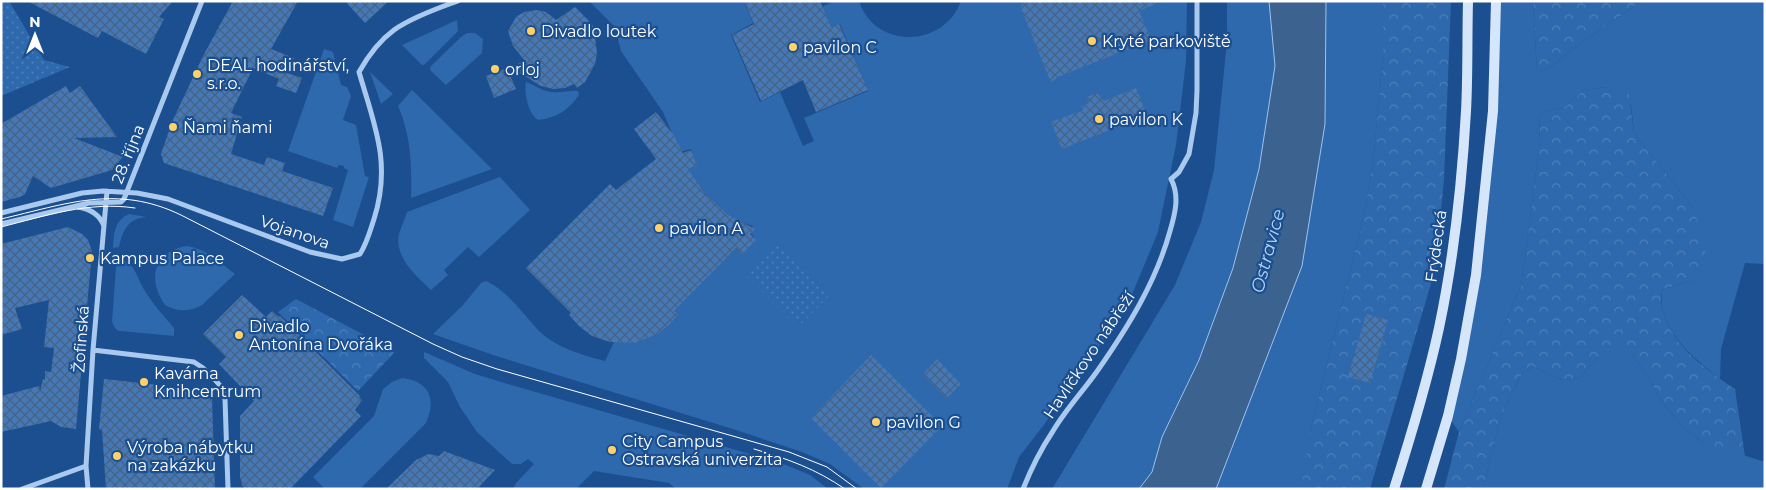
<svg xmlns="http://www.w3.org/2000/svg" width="1766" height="490" font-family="Montserrat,sans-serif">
  <defs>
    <pattern id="forest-crowns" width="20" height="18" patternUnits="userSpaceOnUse" patternTransform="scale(1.25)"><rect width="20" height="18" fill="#2e69ad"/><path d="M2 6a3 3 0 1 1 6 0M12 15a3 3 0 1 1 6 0" fill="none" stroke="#4d80b9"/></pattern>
    <pattern id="park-dots" width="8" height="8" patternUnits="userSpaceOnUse" patternTransform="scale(1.25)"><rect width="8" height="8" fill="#2e69ad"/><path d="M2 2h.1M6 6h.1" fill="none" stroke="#4d80b9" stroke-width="1.8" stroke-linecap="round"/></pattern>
    <pattern id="building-cross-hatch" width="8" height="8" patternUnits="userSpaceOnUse" patternTransform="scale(1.25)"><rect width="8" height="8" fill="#4478b7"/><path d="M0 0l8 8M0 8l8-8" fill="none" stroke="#486282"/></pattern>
  </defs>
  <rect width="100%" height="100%" fill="#1b4f8f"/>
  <path fill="#2e69ad" d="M 589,1 L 750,1 L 745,4 L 753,23 L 731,35 L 760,102 L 780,92 L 803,146 L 814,141 L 804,118 L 868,91 L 840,24 L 831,27 L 822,7 L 834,1 L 859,1 C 875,50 944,48 961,1 L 1187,1 L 1186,61 L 1176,145 L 1158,232 L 1131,297 L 1112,328 L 1043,426 L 1019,457 L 1007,489 L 864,489 L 830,464 L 802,452 L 736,430 L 493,355 L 433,334 L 463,305 L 481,283 L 486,281 C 508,291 523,314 539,331 C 557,348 582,355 605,361 L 614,342 L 670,309 L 733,247 L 740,252 L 754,237 L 749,231 L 753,226 C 747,224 740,222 734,220 C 714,210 698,185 686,166 L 694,163 L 691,149 L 680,152 L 663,112 L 621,51 L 615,27 Z
    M 1227,1 L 1269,1 L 1275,66 L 1259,169 L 1233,268 L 1199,360 L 1162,437 L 1152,472 L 1139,489 L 1052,489 L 1175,285 L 1201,222 L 1214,170 L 1227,41 Z
    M 1326,1 L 1383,1 L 1383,56 L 1373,164 L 1362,223 L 1311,427 L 1310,443 L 1301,489 L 1216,489 L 1254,388 L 1325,124 Z
    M 1496,1 L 1533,1 L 1537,73 L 1552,66 L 1575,47 L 1642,1 L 1765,1 L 1765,264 L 1745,263 L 1721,349 L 1720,379 C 1698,361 1673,342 1664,314 C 1661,307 1662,298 1661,290 L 1693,280 L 1694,209 L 1634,133 L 1631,105 L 1606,87 L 1584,90 L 1566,106 L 1539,114 L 1540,142 L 1521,286 L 1459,432 L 1448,416 L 1461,359 L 1493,111 Z
    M 457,20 L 458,31 L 424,65 L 422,65 L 402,45 Z
    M 467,33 L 475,33 L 483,39 L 482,53 L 446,85 L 431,71 L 430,69 L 431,66 L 461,37 Z
    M 324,49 L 333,52 L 341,85 L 347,87 L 351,96 L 343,120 L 356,125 L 365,176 L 369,177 L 353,227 L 333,220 L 348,170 L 344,168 L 344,166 L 339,165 L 337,168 L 288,151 Z
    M 370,72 L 393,94 L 381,104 Z
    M 526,82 C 535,85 543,92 553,92 C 562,93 570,90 578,91 L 579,95 C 569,110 556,118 538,120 C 528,114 524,93 526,82 Z
    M 412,90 L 492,169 L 411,198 C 412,166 411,135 398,106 Z
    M 500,177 L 530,210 L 479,257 L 468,247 L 444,270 L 448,275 L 431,290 C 416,276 394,257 399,234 C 401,227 405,219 407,212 Z
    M 129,214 L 147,217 C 128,218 123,230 119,247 L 113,248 C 114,233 114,221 129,214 Z
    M 186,246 C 206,248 220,263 235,274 L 202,305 C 190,312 177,312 165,305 C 147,279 153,253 186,246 Z
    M 124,261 C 135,265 137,277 142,286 C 150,301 163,315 174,328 L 174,336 L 120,331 C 115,330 114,326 112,322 L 116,267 Z
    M 1616,348 L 1633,355 L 1650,380 L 1660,399 L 1682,426 L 1702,442 L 1765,462 L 1765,489 L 1483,489 L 1501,416 L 1523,372 L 1534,367 L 1562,380 L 1580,378 L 1596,359 Z
    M 424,352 L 475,374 L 508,384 L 781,463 L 810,475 L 828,489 L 676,489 L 669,483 L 594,471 L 576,489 L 513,489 L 516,483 L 534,464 L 528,459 L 521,464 L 512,464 L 477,432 L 460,407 L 448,382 L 424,358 Z
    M 402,378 C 429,381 437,399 426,423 L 360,489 L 325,489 L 313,477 L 374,416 L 383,389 L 392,382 Z"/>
  <path fill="url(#forest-crowns)" d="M 1383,1 L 1451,1 L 1444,179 L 1436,267 L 1370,489 L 1301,489 L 1311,427 L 1362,223 L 1373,164 L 1383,56 Z
    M 1533,1 L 1642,1 L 1575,47 L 1552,66 L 1537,73 Z
    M 1606,87 L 1629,94 L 1634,133 L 1694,209 L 1705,245 L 1706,263 L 1693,280 L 1661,290 C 1661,298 1661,307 1664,314 C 1674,347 1708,371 1735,389 L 1745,457 L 1702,442 L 1682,426 L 1660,399 L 1650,380 L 1633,355 L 1616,349 L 1596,359 L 1580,378 L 1562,380 L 1534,367 L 1523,372 L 1501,416 L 1483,489 L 1444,489 L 1459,432 L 1521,286 L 1540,142 L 1539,114 L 1566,106 L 1584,90 Z
    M 296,299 L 385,346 L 394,353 L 358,391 L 278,312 Z"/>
  <path fill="url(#park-dots)" d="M 1,1 L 9,1 L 44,60 L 70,67 L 1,96 Z
    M 780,243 L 831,294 L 798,327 L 747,276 Z"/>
  <path fill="#3c6290" stroke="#9cc4f0" d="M 1269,1 L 1326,1 L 1325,124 L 1302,266 L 1216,489 L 1139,489 L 1152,472 L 1162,437 L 1199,360 L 1233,268 L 1259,169 L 1275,66 Z"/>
  <path fill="url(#building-cross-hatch)" d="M 27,1 L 173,1 L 159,17 L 164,19 L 146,54 L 102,31 L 98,38 Z
    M 233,1 L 298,1 L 271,49 L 294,58 L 287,73 L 302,78 L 296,93 L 276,86 L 279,79 L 253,68 L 231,113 L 242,117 L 231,154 L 264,165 L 267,157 L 285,163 L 282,171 L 333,188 L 323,216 L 164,163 L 161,154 L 172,122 L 203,56 Z
    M 345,1 L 389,1 L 365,23 Z
    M 744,1 L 820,1 L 831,27 L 839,24 L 868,90 L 816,112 L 803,80 L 761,101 L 732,35 L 754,24 Z
    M 1028,1 L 1163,1 L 1139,11 L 1152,42 L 1141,44 L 1058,77 L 1051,83 L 1021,8 L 1022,2 Z
    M 575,7 L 592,24 L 599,36 L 595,38 L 597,53 L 595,64 L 585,82 L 577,88 L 574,84 L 565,88 L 553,89 L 541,86 L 510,67 L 525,61 L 513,46 L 508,31 L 516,17 L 524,12 L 537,10 L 546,12 L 556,20 Z
    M 507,68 L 516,89 L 494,98 L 486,76 Z
    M 66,86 L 70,93 L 80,86 L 117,137 L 74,138 L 123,157 L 112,170 L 51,188 L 33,176 L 25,194 L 20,197 L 1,202 L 1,124 Z
    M 1136,88 L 1147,115 L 1062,149 L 1051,122 L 1083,110 L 1081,106 L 1089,103 L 1087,97 L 1097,93 L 1104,101 Z
    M 656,112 L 673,134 L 683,153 L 691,150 L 697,166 L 688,169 L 705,194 L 728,215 L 755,229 L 750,234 L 756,240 L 742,254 L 736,248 L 674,311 L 678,314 L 671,323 L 659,333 L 635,343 L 610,342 L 592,336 L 579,326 L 569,315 L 571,313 L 526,268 L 610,184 L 616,190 L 656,159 L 634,129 Z
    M 68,227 L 82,234 L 88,240 L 92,251 L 76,429 L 61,427 L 51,421 L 1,432 L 1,396 L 39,386 L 40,391 L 43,379 L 45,380 L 45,371 L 51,372 L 54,348 L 44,347 L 49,300 L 15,308 L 22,329 L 1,335 L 1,244 Z
    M 242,295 L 266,317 L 272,311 L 279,317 L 280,316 L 360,396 L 359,397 L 362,400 L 355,410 L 361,416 L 290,489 L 245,489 L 242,485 L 240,477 L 240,416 L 254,401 L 219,364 L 226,357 L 203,334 Z
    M 1366,314 L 1388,320 L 1370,383 L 1348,377 Z
    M 871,355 L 942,426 L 881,488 L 811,418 Z
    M 937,359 L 961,384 L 947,398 L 923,374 Z
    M 104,379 L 159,385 L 159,389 L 208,394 L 208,398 L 212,398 L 215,489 L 106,489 L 102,430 L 99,429 Z
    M 444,451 L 495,470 L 477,489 L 386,489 L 416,460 L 428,454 L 439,456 Z"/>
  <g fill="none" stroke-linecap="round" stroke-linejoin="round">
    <path stroke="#a9c9ee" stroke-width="5" d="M 78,207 C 90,209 100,215 104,226
      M 1,213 L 82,193 L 103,191 L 137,193 L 168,199 L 310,252 L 342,259 L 360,254 C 367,243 370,231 374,219 C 392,163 374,124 359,72 C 368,56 379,41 394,30 C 411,18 438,8 458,1
      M 1,224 L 89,203 L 121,202 L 124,199 L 202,1
      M 93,350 L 194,362 L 203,368 L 217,382 L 222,388 L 225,399 L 228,489
      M 22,489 L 86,466
      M 88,489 L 86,466 L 93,350 L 107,191
      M 1023,489 C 1031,469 1041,449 1053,431 C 1066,409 1084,390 1098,370 C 1128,327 1156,282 1170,231 C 1175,214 1180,196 1171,179 L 1179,172 L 1189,154 L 1196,113 L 1197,90 L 1197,1"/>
    <path stroke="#d6e6fa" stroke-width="10" d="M 1394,489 C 1411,436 1427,383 1439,328 C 1454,257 1462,183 1466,111 C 1468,75 1467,38 1468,1
      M 1426,489 L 1448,416 L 1461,359 L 1476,275 L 1493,111 L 1496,1"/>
    <path stroke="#fff" stroke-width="1" d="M 1,219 C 66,204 117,184 181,215 L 433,344 L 462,357 L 497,369 L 789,452 L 827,467 L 857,489
      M 1,227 C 45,216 89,201 135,208
      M 754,449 C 788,459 816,469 845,489"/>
  </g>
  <g fill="#ffd166" stroke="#1b4f8f" stroke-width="2">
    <circle cx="531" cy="31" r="5"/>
    <circle cx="1092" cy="41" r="5"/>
    <circle cx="793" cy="47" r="5"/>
    <circle cx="495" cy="69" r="5"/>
    <circle cx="197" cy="74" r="5"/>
    <circle cx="1099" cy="119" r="5"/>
    <circle cx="173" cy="127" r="5"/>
    <circle cx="659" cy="228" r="5"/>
    <circle cx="90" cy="258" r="5"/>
    <circle cx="239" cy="335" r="5"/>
    <circle cx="144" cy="382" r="5"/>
    <circle cx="876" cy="422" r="5"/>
    <circle cx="612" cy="450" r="5"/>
    <circle cx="117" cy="456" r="5"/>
  </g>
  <g text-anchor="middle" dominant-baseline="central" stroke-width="4.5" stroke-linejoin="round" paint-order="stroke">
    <g font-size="16" fill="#fff" stroke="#1b4f8f" text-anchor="start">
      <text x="541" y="31">Divadlo loutek</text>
      <text x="1102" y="41">Kryté parkoviště</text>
      <text x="803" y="47">pavilon C</text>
      <text x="207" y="65">DEAL hodinářství,<tspan x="207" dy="18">s.r.o.</tspan></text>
      <text x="505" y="69">orloj</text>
      <text x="1109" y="119">pavilon K</text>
      <text x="183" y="127">Ňami ňami</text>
      <text x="669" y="228">pavilon A</text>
      <text x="100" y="258">Kampus Palace</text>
      <text x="249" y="326">Divadlo<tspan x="249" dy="18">Antonína Dvořáka</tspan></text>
      <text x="154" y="373">Kavárna<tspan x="154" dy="18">Knihcentrum</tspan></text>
      <text x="886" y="422">pavilon G</text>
      <text x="622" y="441">City Campus<tspan x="622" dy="18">Ostravská univerzita</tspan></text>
      <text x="127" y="447">Výroba nábytku<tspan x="127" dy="18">na zakázku</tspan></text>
    </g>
    <g font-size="16" fill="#fff" stroke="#1b4f8f">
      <text transform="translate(128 154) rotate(-68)">28. října</text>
      <text transform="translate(295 232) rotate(19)">Vojanova</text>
      <text transform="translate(1436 246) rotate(-82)">Frýdecká</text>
      <text transform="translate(81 339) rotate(-86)">Žofinská</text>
      <text transform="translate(1089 355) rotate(-56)">Havlíčkovo nábřeží</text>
    </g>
    <g font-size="18" font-style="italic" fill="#b5d3f5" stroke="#1b4f8f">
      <text transform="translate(1268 251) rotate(-75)">Ostravice</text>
    </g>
  </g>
  <rect width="1766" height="490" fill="none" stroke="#ffffff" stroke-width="5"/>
  <g transform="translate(35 35)" stroke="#1b4f8f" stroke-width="4" paint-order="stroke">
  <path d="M0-4L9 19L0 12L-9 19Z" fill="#ffffff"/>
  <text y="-8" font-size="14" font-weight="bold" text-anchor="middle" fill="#ffffff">N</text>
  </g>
</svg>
